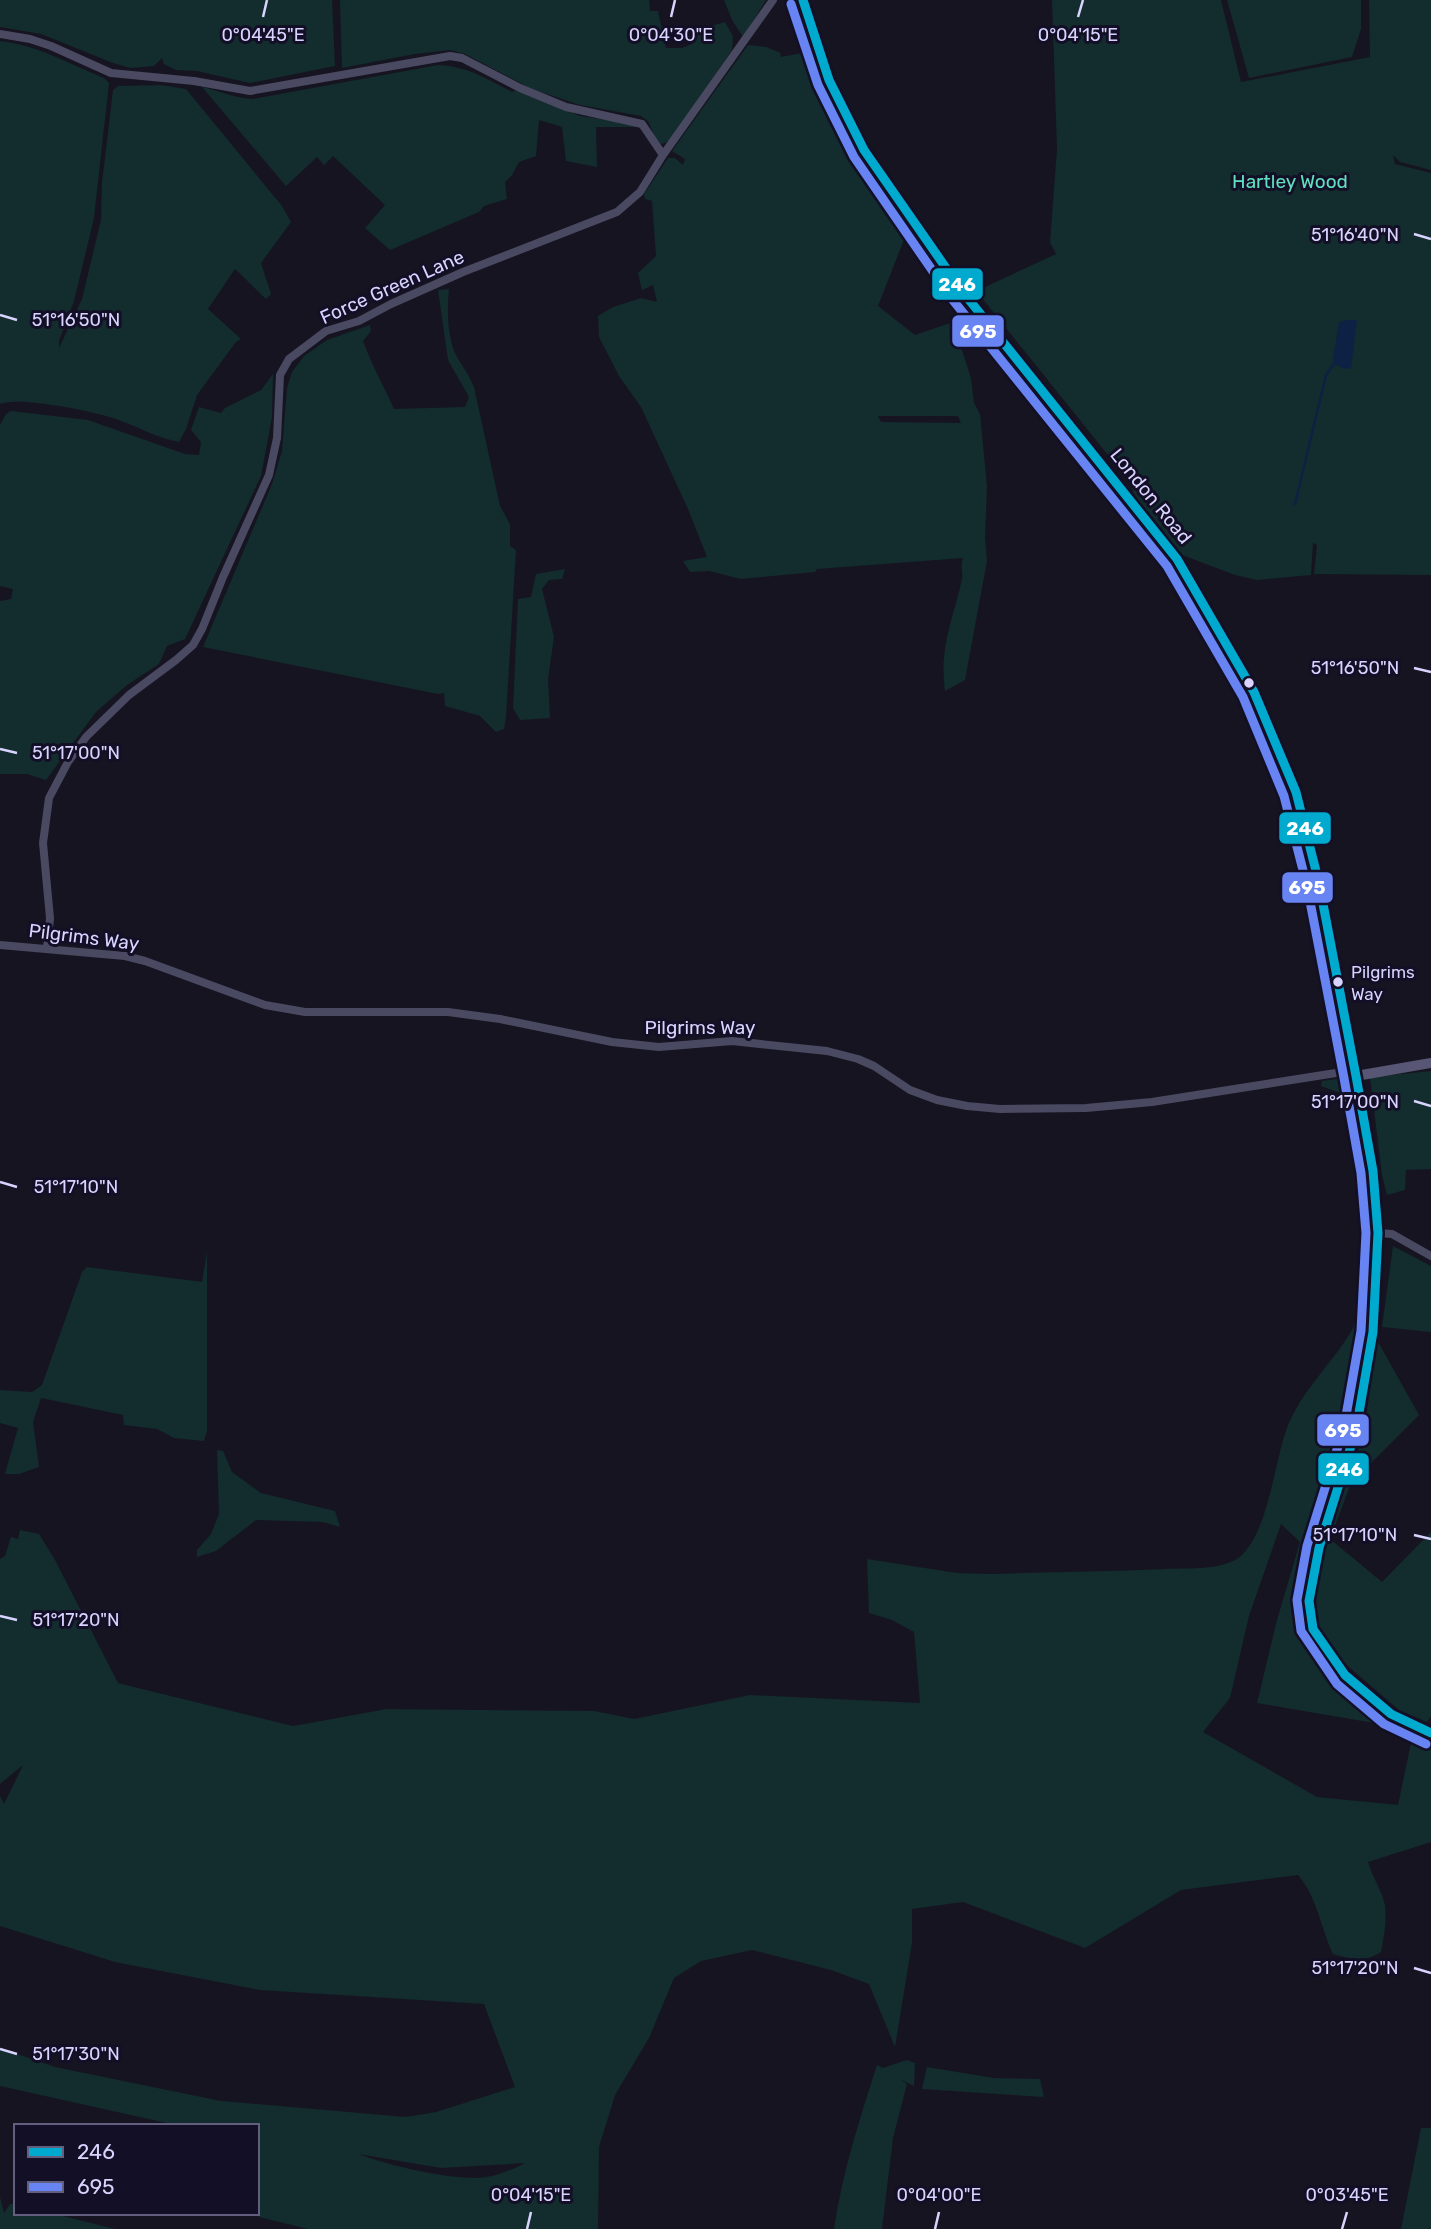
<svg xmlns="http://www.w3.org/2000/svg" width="1431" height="2229" font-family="Rubik,sans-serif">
  <rect width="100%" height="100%" fill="#161421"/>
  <path fill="#132c2d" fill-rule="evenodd" d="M 0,0 L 332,0 L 335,66 L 250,83 L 197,71 L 176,70 L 164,64 L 162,58 L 154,66 L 130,68 L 113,63 L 41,34 L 0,27 Z
    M 340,0 L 649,0 L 650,11 L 658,11 L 666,48 L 682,48 L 692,44 L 691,32 L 725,22 L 733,36 L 732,50 L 671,140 L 662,144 L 657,142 L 648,121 L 641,116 L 580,105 L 532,89 L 465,54 L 450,50 L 415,54 L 342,68 Z
    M 724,0 L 766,0 L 743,37 L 732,20 Z
    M 1052,0 L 1221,0 L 1241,82 L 1370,57 L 1369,0 L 1431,0 L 1431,170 L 1400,162 L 1393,155 L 1395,164 L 1431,173 L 1431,575 L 1314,574 L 1317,545 L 1313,543 L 1311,575 L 1257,580 L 1235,575 L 1182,555 L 1133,493 L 1132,485 L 982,298 L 985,287 L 1056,254 L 1050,242 L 1057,149 Z
    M 1227,0 L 1361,0 L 1361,29 L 1352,57 L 1249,78 Z
    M 0,41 C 38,45 69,64 104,78 L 109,83 L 94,218 L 74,301 L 59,341 L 59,348 L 82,299 L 101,220 L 102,183 L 113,90 L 118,86 L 161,85 L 186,89 L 282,206 L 291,222 L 261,263 L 271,294 L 266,299 L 235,269 L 208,309 L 241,339 L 236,342 L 197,395 L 186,429 L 179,442 C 156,438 135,425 113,418 C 92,411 18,396 0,404 Z
    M 748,45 L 766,47 L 781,53 L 780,57 L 803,53 L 856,172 L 905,237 L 878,306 L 915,335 L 953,322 L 971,378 L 974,403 L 980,414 L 987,486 L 985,538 L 987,561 L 965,680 L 945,691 C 939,647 953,620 962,579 C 963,571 960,565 963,558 L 817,569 L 815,572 L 741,579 L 709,571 L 690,572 L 683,561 L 707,557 L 688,509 L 641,407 L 619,376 L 599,337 L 598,316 L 613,307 L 641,298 L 657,302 L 653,285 L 642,290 L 638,273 L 656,256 L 652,201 L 645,199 L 644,194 L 668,158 L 675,158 L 683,165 L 685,159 L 672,151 ZM 878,416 L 958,416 L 961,423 L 881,422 Z
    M 438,65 C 466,66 488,79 512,92 L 515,90 L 580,116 L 622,122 L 639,127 L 596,127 L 597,167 L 566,161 L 562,127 L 539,120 L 536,156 L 519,162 L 512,175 L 505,182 L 507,199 L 484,206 L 479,212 L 390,250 L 365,228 L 385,205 L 333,156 L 324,165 L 317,157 L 286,186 L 202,87 C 221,91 233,98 253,99 Z
    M 449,289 C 447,310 447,338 457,357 C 463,367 469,375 474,387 L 500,506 L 510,524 L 510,546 L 516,550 L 506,717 L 504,729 L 496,732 L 480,716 L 445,706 L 444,693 L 438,694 L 203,647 L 272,484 L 282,451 L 287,388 L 292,372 L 304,356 L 327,340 L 370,325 L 371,331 L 363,341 C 371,364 384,386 394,409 L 465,407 L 469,397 L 448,360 L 438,290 Z
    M 273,374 L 272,417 L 261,476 L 185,639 L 167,646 L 159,664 L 127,685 L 96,712 L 46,780 L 27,774 L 0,774 L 0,601 L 11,599 L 13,589 L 0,586 L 0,425 L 6,414 L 11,411 L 88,420 L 185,454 L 199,455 L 201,442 L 191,430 L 199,407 L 221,413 L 225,408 L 261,390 Z
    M 565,569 L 562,579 L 549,580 L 542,589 L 554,637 L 548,679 L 550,718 L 520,720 L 513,708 L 518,599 L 531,597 L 536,574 Z
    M 1431,1071 L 1431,1169 L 1406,1170 L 1405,1190 L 1387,1195 L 1382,1175 L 1370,1077 Z
    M 1343,1078 L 1348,1079 L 1357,1139 L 1365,1161 L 1370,1214 L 1369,1312 L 1354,1396 L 1338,1462 L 1316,1531 L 1300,1613 L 1309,1638 L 1344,1681 L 1378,1711 L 1409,1729 L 1257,1703 L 1277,1620 L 1300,1542 L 1281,1524 L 1249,1616 L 1230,1698 L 1203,1732 L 1317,1797 L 1398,1805 L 1414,1729 L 1431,1740 L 1431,1842 L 1368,1862 C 1372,1876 1382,1891 1385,1905 C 1387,1921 1384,1937 1381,1952 C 1365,1963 1351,1959 1333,1954 C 1321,1928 1317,1897 1298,1875 L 1181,1890 L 1085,1948 L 963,1902 L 912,1909 L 912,1943 L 895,2047 L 869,1984 L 831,1970 L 752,1950 L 701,1961 L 674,1978 L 649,2038 L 615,2095 L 599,2147 L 598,2229 L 308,2229 L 259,2217 L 257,2126 L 180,2126 L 0,2086 L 0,2048 L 55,2067 L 221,2101 L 406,2117 L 436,2112 L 515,2087 L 484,2004 L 260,1990 L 115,1962 L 0,1926 L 0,1796 L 4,1804 L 23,1765 L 0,1784 L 0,1559 L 5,1556 L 11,1537 L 18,1539 L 20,1530 L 39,1534 L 55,1560 L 118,1683 L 293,1726 L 387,1709 L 594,1711 L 634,1719 L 750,1695 L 920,1703 L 914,1632 L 892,1620 L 869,1613 L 867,1559 L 957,1573 L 990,1574 C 1048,1572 1107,1572 1165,1569 C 1186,1568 1214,1570 1233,1561 C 1265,1547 1274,1468 1284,1437 C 1296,1395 1331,1366 1352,1330 C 1355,1324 1356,1316 1357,1309 C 1374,1242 1359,1161 1343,1094 L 1321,1086 L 1322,1081 ZM 358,2154 L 441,2168 L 525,2163 C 512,2170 492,2178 477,2178 C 441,2178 392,2166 358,2154 Z
    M 1393,1246 L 1431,1266 L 1431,1332 L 1382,1327 Z
    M 207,1252 L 207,1431 L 204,1441 L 174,1438 L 157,1429 L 124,1425 L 123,1415 L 41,1398 L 33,1422 L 39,1467 L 19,1474 L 5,1474 L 18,1428 L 0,1423 L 0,1390 L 32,1392 L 42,1385 L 82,1272 L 87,1267 L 202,1282 Z
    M 1377,1340 L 1419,1415 L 1351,1483 L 1330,1539 L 1382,1582 L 1431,1532 L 1431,1716 L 1427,1722 L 1399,1710 L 1343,1662 L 1318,1625 L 1313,1599 L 1323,1550 L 1346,1479 L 1355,1462 L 1365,1424 Z
    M 217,1450 L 223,1451 L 232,1472 L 261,1493 L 335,1511 L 340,1527 L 323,1522 L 256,1520 L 216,1551 L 197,1557 L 197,1550 L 211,1534 L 219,1514 Z
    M 907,2060 L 915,2063 L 914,2086 L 900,2079 L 907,2084 L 893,2138 L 882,2229 L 834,2229 C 842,2173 860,2118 877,2065 L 883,2068 Z
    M 927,2067 L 994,2078 L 1040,2079 L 1044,2097 L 922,2089 Z
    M 1421,2128 L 1431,2128 L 1431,2229 L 1401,2229 Z
    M 0,2197 L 4,2213 L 10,2204 L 16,2204 L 16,2213 L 51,2213 L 115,2229 L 0,2229 Z"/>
  <path fill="#0d2144" d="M 1347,320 L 1357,320 L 1351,369 C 1343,368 1335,368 1333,359 L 1339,322 Z"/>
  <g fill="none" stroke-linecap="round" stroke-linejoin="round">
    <path stroke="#0d2144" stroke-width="2.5" d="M 1295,504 L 1326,375 L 1334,364"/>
    <path stroke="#4a4962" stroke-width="8" d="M 0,34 L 30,39 L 51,46 L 111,73 L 194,81 L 250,91 L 450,56 L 462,58 L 520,88 L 566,107 L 642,124 L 663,155
      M 0,945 L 125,956 L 145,961 L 265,1005 L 305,1012 L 448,1012 L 500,1019 L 612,1042 L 659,1047 L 732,1041 L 827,1051 L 858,1059 L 874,1066 L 910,1090 L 937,1100 L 967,1106 L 1000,1109 L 1086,1108 L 1152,1102 L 1355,1070
      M 47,949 L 50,918 L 43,843 L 49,798 L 68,762 L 86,737 L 129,695 L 176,660 L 193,645 L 202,629 L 223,577 L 269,475 L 277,438 L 280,375 L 289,359 L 326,331 L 359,321 L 391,304 L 463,272 L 617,212 L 640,192 L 663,155 L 773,0
      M 1378,1233 L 1392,1234 L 1431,1256"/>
    <path stroke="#575674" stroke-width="10" d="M 1356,1076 L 1431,1063"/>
    <path stroke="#5e5373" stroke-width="12" d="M 803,0 L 829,80 L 864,150 L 962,291 L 1177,559 L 1254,692 L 1296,792 L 1319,883 L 1356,1076 L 1373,1171 L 1378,1233 L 1373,1332 L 1356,1430 L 1319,1548 L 1309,1601 L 1313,1629 L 1345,1675 L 1391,1714 L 1431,1733"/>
    <defs>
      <path id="bus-1" d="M 803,0 L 829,80 L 864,150 L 962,291 L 1177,559 L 1254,692 L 1296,792 L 1319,883 L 1356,1076 L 1373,1171 L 1378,1233 L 1373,1332 L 1356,1430 L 1319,1548 L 1309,1601 L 1313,1629 L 1345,1675 L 1391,1714 L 1431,1733"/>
      <path id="bus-2" d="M 791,4 L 818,85 L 854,157 L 952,299 L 1167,566 L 1243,697 L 1284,796 L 1307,886 L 1344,1078 L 1361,1173 L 1366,1233 L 1361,1331 L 1344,1427 L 1307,1546 L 1297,1600 L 1301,1631 L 1337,1684 L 1384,1724 L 1426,1744"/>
    </defs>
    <use href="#bus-1" stroke="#130f26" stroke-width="14"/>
    <use href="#bus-2" stroke="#130f26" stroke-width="14"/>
    <use href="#bus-1" stroke="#00a9ce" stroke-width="9"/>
    <use href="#bus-2" stroke="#6884f2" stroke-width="9"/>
  </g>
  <path fill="none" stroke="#d9d4ff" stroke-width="2.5" d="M 263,17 L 267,0M 671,17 L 675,0M 1078,17 L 1083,0M 1414,234 L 1431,239M 0,315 L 17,320M 1414,668 L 1431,672M 0,749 L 17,753M 1414,1101 L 1431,1106M 0,1182 L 17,1187M 1414,1535 L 1431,1539M 0,1616 L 17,1620M 1414,1968 L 1431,1973M 0,2049 L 17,2054M 527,2229 L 531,2212M 935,2229 L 939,2212M 1342,2229 L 1347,2212"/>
  <g fill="#d9d4ff" stroke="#130f26" stroke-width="2.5">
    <circle cx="1249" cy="683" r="6"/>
    <circle cx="1338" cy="982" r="6"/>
  </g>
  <g text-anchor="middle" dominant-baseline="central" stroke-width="6" stroke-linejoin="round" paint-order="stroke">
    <g font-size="17" fill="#d9d4ff" stroke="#130f26" text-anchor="start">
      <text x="1351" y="972">Pilgrims<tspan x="1351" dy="22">Way</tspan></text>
    </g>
    <g font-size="19" fill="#5fe0c0" stroke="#130f26">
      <text x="1290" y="181">Hartley Wood</text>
    </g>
    <g font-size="19" fill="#d9d4ff" stroke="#130f26">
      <text transform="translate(392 287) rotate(-24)">Force Green Lane</text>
      <text transform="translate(1151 496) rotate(51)">London Road</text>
      <text transform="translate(84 937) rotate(7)">Pilgrims Way</text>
      <text x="700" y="1027">Pilgrims Way</text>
    </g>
  </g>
  <g font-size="18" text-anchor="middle" fill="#d9d4ff" stroke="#130f26" stroke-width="6" stroke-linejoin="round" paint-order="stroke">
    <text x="263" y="41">0°04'45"E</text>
    <text x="671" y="41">0°04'30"E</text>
    <text x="1078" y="41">0°04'15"E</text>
    <text x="1355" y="241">51°16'40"N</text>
    <text x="76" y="326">51°16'50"N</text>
    <text x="1355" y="674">51°16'50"N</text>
    <text x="76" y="759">51°17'00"N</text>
    <text x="1355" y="1108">51°17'00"N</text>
    <text x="76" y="1193">51°17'10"N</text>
    <text x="1355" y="1541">51°17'10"N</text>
    <text x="76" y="1626">51°17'20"N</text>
    <text x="1355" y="1974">51°17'20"N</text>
    <text x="76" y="2060">51°17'30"N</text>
    <text x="531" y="2201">0°04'15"E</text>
    <text x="939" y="2201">0°04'00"E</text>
    <text x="1347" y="2201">0°03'45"E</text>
  </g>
  <g stroke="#130f26" stroke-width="2.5">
    <rect x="931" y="267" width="53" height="34" rx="7" fill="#00a9ce"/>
    <rect x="951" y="314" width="54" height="34" rx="7" fill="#6884f2"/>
    <rect x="1278" y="811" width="54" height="34" rx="7" fill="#00a9ce"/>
    <rect x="1281" y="871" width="53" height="33" rx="7" fill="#6884f2"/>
    <rect x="1316" y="1413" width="54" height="34" rx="7" fill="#6884f2"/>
    <rect x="1317" y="1452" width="53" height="34" rx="7" fill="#00a9ce"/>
  </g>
  <g font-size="19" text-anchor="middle" font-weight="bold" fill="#fff">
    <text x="957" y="291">246</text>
    <text x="978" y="338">695</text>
    <text x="1305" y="835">246</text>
    <text x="1307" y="894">695</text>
    <text x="1343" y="1437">695</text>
    <text x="1344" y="1476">246</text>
  </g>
  <rect x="14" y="2124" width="245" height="91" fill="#130f26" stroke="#625e7d" stroke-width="2"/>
  <rect x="28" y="2147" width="35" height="10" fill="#00a9ce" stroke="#625e7d" stroke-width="2"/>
  <text x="77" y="2159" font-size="21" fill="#d9d4ff">246</text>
  <rect x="28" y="2182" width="35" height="10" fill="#6884f2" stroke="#625e7d" stroke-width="2"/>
  <text x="77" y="2194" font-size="21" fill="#d9d4ff">695</text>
</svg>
